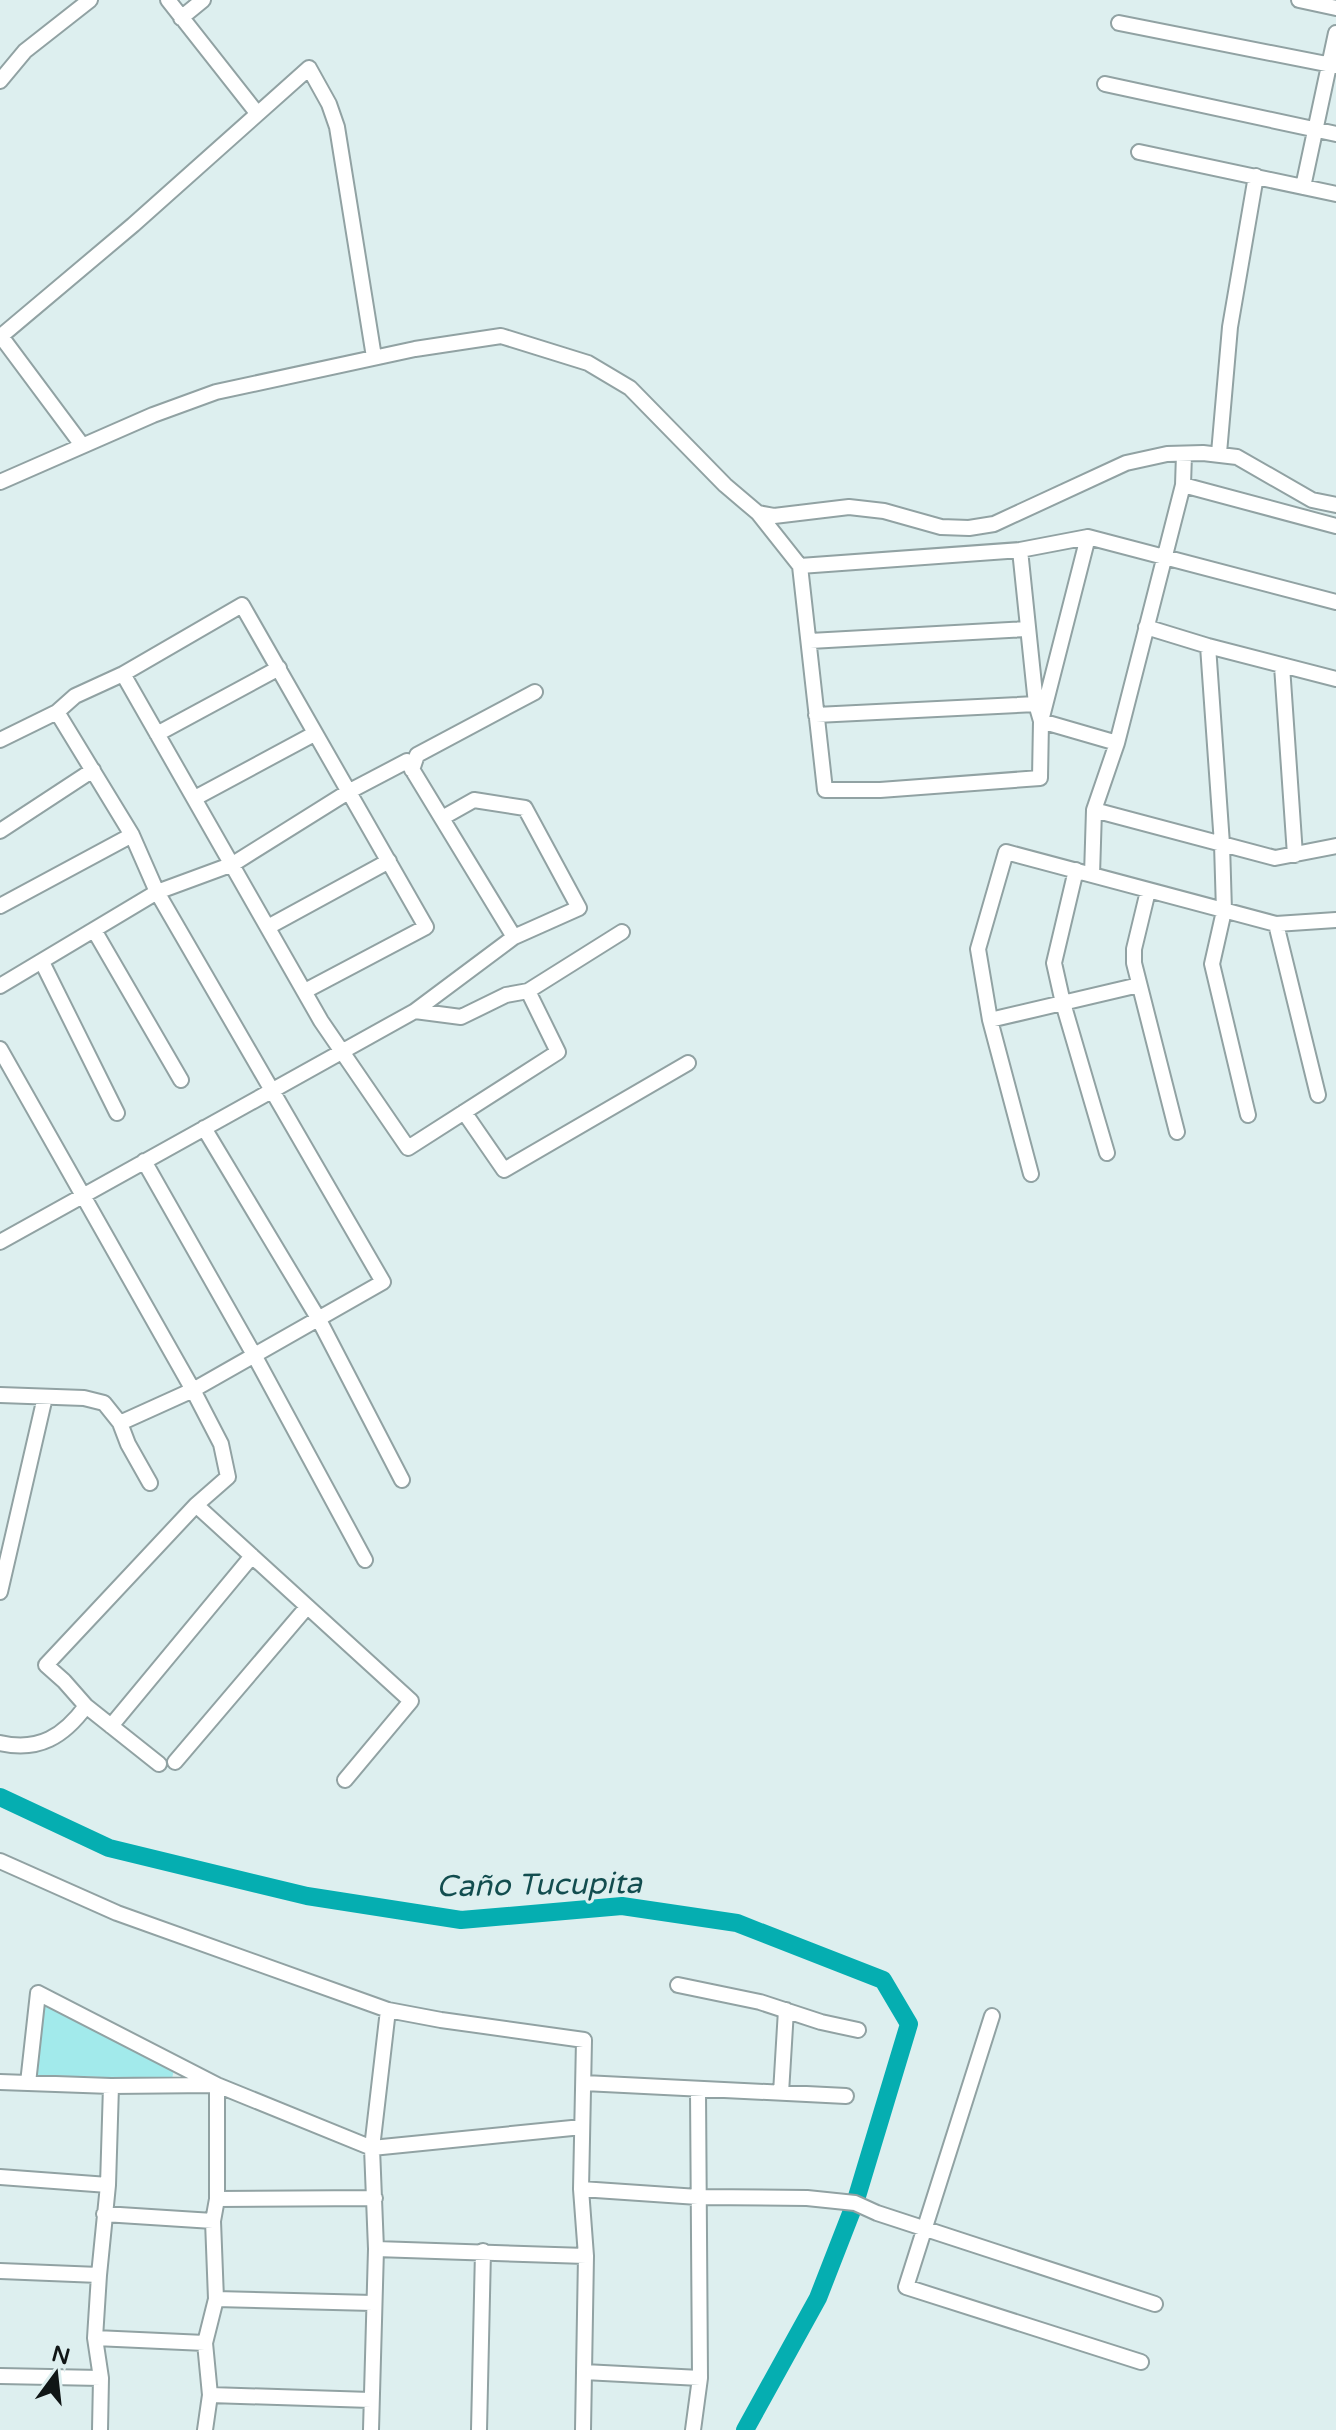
<svg xmlns="http://www.w3.org/2000/svg" width="1336" height="2430" font-family="'Varela Round',sans-serif">
  <rect width="100%" height="100%" fill="#ddefef"/>
  <path fill="#a2eaeb" d="M 43,2003 L 174,2069 L 172,2079 L 35,2075 Z"/>
  <g fill="none" stroke-linecap="round" stroke-linejoin="round">
    <path stroke="#05aeb1" stroke-width="18" d="M 0,1797 L 109,1848 L 307,1896 L 461,1920 L 622,1906 L 737,1923 L 883,1980 L 909,2024 L 855,2203 L 818,2298 L 745,2430"/>
    <defs>
      <path id="minor" d="M 168,0 L 257,113
        M 1299,0 L 1336,8
        M 181,18 L 203,0
        M 1119,23 L 1336,66
        M 0,81 L 25,51 L 90,0
        M 1105,84 L 1336,134
        M 1139,152 L 1336,194
        M 1303,187 L 1336,33
        M 0,335 L 82,445
        M 0,337 L 133,225 L 309,68 L 329,104 L 337,127 L 374,357
        M 1219,453 L 1230,327 L 1256,176
        M 0,482 L 153,415 L 216,392 L 415,349 L 501,336 L 588,363 L 630,388 L 725,485 L 758,513 L 774,516 L 849,507 L 884,511 L 941,527 L 969,528 L 994,524 L 1126,463 L 1167,454 L 1203,453 L 1237,457 L 1312,500 L 1336,505
        M 1183,485 L 1336,526
        M 758,513 L 800,566 L 825,790 L 880,790 L 1040,778 L 1041,721 L 1036,704 L 1020,550
        M 1088,537 L 1041,721 L 1117,743
        M 800,566 L 1020,550 L 1088,537 L 1336,602
        M 1146,627 L 1208,646 L 1336,679
        M 810,641 L 1027,629
        M 1208,646 L 1222,844 L 1224,911 L 1212,964 L 1248,1115
        M 1282,666 L 1295,855
        M 123,674 L 321,1021 L 408,1148 L 558,1052 L 528,991
        M 57,712 L 132,835 L 157,892 L 383,1282 L 193,1390 L 120,1423
        M 816,715 L 1036,704
        M 157,734 L 279,668
        M 0,740 L 57,712 L 75,696 L 123,674 L 242,605 L 426,927 L 305,991
        M 412,770 L 417,755 L 535,692
        M 195,798 L 314,734
        M 1094,810 L 1275,858 L 1336,846
        M 442,818 L 474,800 L 525,808 L 579,908 L 514,937
        M 0,831 L 93,770
        M 1076,870 L 1054,963 L 1063,1003 L 1107,1153
        M 1092,875 L 1094,810 L 1117,743 L 1183,485 L 1184,454
        M 1148,891 L 1134,949 L 1134,963 L 1177,1132
        M 0,906 L 132,835
        M 1276,924 L 1318,1095
        M 268,927 L 389,861
        M 94,930 L 181,1080
        M 42,962 L 117,1113
        M 0,986 L 157,892 L 233,864 L 348,792 L 407,761 L 514,937 L 415,1011 L 461,1017 L 506,995 L 528,991 L 622,932
        M 990,1020 L 1139,985
        M 0,1049 L 193,1390 L 221,1444 L 228,1477 L 196,1505 L 46,1665 L 64,1681 L 86,1706 L 159,1764
        M 464,1112 L 504,1170 L 688,1063
        M 204,1128 L 318,1318 L 402,1480
        M 144,1161 L 253,1353 L 365,1560
        M 1031,1174 L 990,1020 L 978,949 L 1006,852 L 1276,924 L 1336,920
        M 0,1242 L 415,1011
        M 0,1395 L 84,1398 L 104,1403 L 120,1423 L 128,1444 L 150,1483
        M 196,1505 L 411,1701 L 345,1780
        M 0,1592 L 45,1397
        M 111,1726 L 252,1556
        M 0,1743 C 39,1752 64,1736 86,1706
        M 175,1762 L 307,1607
        M 0,1861 L 117,1913 L 388,2010 L 441,2020 L 584,2040 L 581,2189 L 586,2256 L 583,2430
        M 678,1985 L 760,2002 L 821,2022 L 858,2030
        M 992,2016 L 906,2287 L 1141,2362
        M 0,2082 L 111,2086 L 213,2085
        M 28,2083 L 38,1993 L 217,2085 L 372,2148 L 582,2127
        M 584,2083 L 846,2096
        M 781,2093 L 786,2010
        M 0,2177 L 108,2185
        M 581,2189 L 698,2197 L 807,2198 L 855,2203 L 877,2213 L 1155,2304
        M 217,2199 L 375,2198
        M 104,2214 L 213,2221
        M 376,2249 L 586,2256
        M 0,2271 L 99,2275
        M 216,2299 L 373,2303
        M 95,2338 L 205,2343
        M 584,2372 L 700,2378
        M 0,2376 L 101,2378
        M 210,2395 L 371,2400
        M 100,2430 L 101,2378 L 95,2338 L 99,2275 L 108,2185 L 111,2086
        M 205,2430 L 210,2395 L 205,2343 L 216,2299 L 213,2221 L 217,2199 L 217,2085
        M 371,2430 L 376,2249 L 372,2148 L 388,2010
        M 479,2430 L 483,2251
        M 693,2430 L 700,2378 L 698,2091"/>
    </defs>
    <use href="#minor" stroke="#91a2a3" stroke-width="18"/>
    <use href="#minor" stroke="#fff" stroke-width="14"/>
  </g>
  <g text-anchor="middle" dominant-baseline="central" stroke-width="6" stroke-linejoin="round" paint-order="stroke">
    <g font-size="30" font-style="italic" fill="#124d4f" stroke="#ddefef">
      <text transform="translate(539 1885) rotate(-1)">Caño Tucupita</text>
    </g>
  </g>
  <g transform="translate(56 2374) rotate(15)" stroke="#ddefef" stroke-width="6" paint-order="stroke">
  <path d="M0-6L14 30L0 20L-14 30Z" fill="#101616"/>
  <text y="-12" font-size="22" font-weight="bold" text-anchor="middle" fill="#101616">N</text>
  </g>
</svg>
